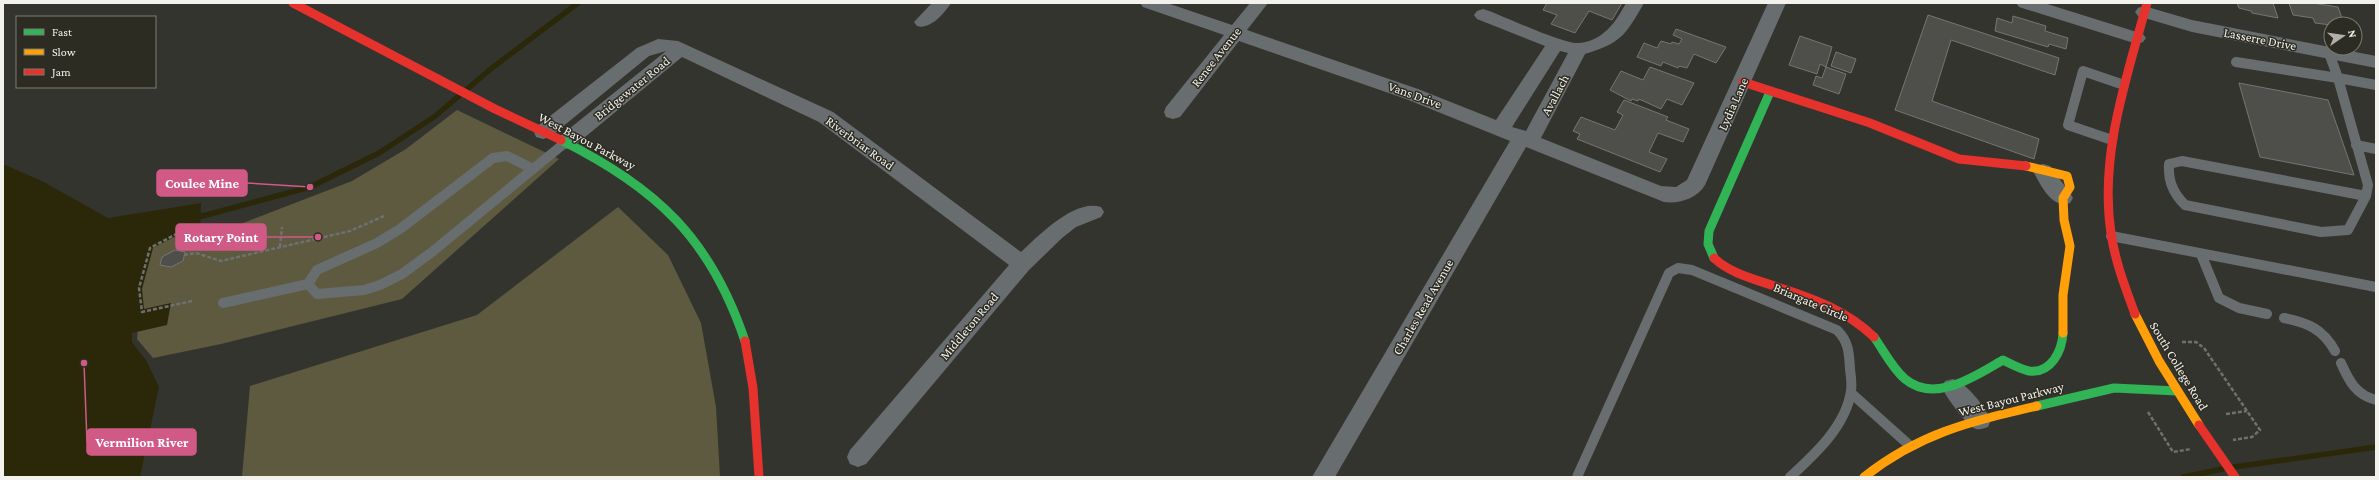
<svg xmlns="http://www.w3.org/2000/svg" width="2379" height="480" font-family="'Crimson Pro',serif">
  <rect width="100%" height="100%" fill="#34342f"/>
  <path fill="#5d5a40" d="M 457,110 L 559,159 L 402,299 L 221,344 L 153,358 L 137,339 L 146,247 L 181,228 L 238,225 L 352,181 L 406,149 Z
    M 618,207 L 668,255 L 701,323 L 716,407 L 720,477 L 242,477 L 250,386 L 477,315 Z"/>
  <path fill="#2b280a" d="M 3,164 L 42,181 L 108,218 L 201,203 L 200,230 L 182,233 L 153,248 L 142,289 L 144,309 L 171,303 L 167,325 L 132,333 L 132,342 L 146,360 L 159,387 L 140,477 L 3,477 Z"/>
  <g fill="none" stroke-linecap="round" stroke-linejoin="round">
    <path stroke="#2b280a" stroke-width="5.5" d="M 195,218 L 310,187 L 379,153 L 434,117 L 492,68 L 578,3
      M 2234,467 L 2376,447
      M 2183,477 L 2223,469"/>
  </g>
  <path fill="#4e4e4a" stroke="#767571" d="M 1547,3 L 1622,3 L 1612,20 L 1589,11 L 1575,33 L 1551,24 L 1557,15 L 1543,10 Z
    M 2237,3 L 2273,3 L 2278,18 L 2252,13 L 2251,11 L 2239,8 Z
    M 2289,3 L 2312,3 L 2338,7 L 2344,24 L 2331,25 L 2315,23 L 2313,18 L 2293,15 Z
    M 1928,15 L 2059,58 L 2055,75 L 1951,40 L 1932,101 L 2039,139 L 2034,159 L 1895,110 Z
    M 2013,16 L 2046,26 L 2045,31 L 2068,38 L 2066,49 L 2049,44 L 2048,47 L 1995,31 L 1997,18 L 2012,23 Z
    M 1676,29 L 1726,47 L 1716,63 L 1694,54 L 1687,68 L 1679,66 L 1678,68 L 1663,62 L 1661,66 L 1637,57 L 1644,43 L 1657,48 L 1661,41 L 1671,44 L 1672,42 L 1679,44 L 1682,39 L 1673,35 Z
    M 1800,36 L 1832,47 L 1826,67 L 1820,64 L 1817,74 L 1789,65 Z
    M 1836,52 L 1856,59 L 1851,73 L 1831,66 Z
    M 1650,67 L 1694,83 L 1682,105 L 1667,99 L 1661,109 L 1639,99 L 1638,101 L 1632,99 L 1631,101 L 1610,90 L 1621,71 L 1643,80 Z
    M 1826,67 L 1846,74 L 1839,94 L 1813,85 L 1816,76 L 1822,78 Z
    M 2239,83 L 2328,100 L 2354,175 L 2260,157 Z
    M 1624,100 L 1668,117 L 1666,120 L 1689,129 L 1683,142 L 1658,133 L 1649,152 L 1667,159 L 1660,172 L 1577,139 L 1580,134 L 1573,131 L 1581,117 L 1615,130 L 1623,115 L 1617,112 Z
    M 175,250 L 185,252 L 183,261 L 171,267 L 160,265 L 162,257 Z"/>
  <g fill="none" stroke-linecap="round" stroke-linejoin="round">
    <path stroke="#6e7171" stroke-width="2.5" stroke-dasharray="4 2" stroke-linecap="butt" d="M 280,247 L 282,227
      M 184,255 L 196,253 L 221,261 L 350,231 L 384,216
      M 192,301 L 142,312 L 139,288 L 150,248 L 182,231 L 193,229
      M 2182,342 L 2196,342 L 2204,348 L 2260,430 L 2252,437 L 2233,440
      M 2148,412 L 2173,452 L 2191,449
      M 2226,414 L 2247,411"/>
    <path stroke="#686e70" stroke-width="10" d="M 2236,62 L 2338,78 L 2329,53
      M 2112,140 L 2068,125 L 2083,71 L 2124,85
      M 2356,145 L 2376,149
      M 507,156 L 533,169 L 432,252 L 402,274 L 380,285 L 364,290 L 317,294 L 308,284 L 317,270 L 377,243 L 400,229 L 493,158 Z
      M 2182,161 L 2366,196 L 2348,230 L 2321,232 L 2185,205 C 2173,193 2168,181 2169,164 Z
      M 533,169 L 566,142
      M 2366,196 L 2368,185 L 2338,78 L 2376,85
      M 2111,236 L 2376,287
      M 2201,254 L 2219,298 L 2239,308 L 2267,314
      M 223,303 L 308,284
      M 2284,318 C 2308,323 2323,329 2335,351
      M 2341,363 C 2349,381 2356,395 2376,400
      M 1851,393 L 1908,444
      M 1577,477 L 1669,273 L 1678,268 L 1692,270 L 1837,330 C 1849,342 1849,353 1850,369 C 1851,376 1852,384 1851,391 C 1846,426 1815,454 1790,477"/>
    <path fill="#686e70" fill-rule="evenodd" d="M 932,3 L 951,3 C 944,14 930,30 917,26 L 914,22 Z
      M 1140,3 L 1167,3 L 1232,25 L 1250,3 L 1268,3 L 1247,30 L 1418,89 L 1496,120 L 1545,46 L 1477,19 L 1474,15 L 1477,11 L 1483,9 L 1489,11 C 1505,17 1566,45 1579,43 C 1603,41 1616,22 1626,3 L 1644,3 C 1625,36 1621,43 1585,54 L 1541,138 L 1661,186 L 1676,187 L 1687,180 L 1768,3 L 1786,3 L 1705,185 C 1697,199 1678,204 1664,202 L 1526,147 L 1335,477 L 1312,477 L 1510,141 L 1406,99 L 1239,41 L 1180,117 L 1173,119 L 1166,117 L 1164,112 L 1166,107 L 1224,35 L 1143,7 ZM 1560,51 L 1568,53 L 1526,131 L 1512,127 Z
      M 2016,3 L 2044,3 L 2143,34 L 2146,38 L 2143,42 L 2137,44 L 2019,7 Z
      M 2144,6 L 2192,20 L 2376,56 L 2376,68 L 2192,32 L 2138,16 L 2135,12 L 2138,8 Z
      M 658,39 L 678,41 L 833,112 L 1021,252 C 1038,236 1075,198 1101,207 L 1104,212 L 1101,217 L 1076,227 L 1062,238 L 1029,270 L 866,464 L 858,467 L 850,464 L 847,457 L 850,450 L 1009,265 L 819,122 L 682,57 L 573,147 L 566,149 L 559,147 L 557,142 L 559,137 L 666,51 L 649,56 L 550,137 L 543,139 L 536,137 L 534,132 L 536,127 L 637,48 Z
      M 2043,164 L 2050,166 C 2057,177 2067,187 2073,198 L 2070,203 C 2051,209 2041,185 2033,171 L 2036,166 Z
      M 1953,379 C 1968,384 1984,406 1991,420 L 1988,427 C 1982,429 1978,431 1972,427 C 1964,421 1947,398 1942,388 L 1945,381 Z"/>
    <path stroke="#30b455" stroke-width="9" d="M 561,140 C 657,189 710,237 745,341
      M 1714,258 L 1708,244 L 1709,231 L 1770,92
      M 1874,337 C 1884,351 1892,368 1905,379 C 1935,404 1975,376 2003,360 C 2011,364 2020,369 2029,371 C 2051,374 2062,351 2063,333
      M 2037,406 L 2114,388 L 2177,391"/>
    <path stroke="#ff9f0a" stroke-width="9" d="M 2026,166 L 2067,176 L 2070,187 L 2063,198 L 2064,220 L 2070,246 L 2063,295 L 2063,333
      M 2135,314 L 2159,361 L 2199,425
      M 1864,477 C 1920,433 1969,422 2037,406"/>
    <path stroke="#e5322d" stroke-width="9" d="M 293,3 L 495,109 L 561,140
      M 1743,82 L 1870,123 L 1959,159 L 2026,166
      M 1714,258 C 1731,274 1755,279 1777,287 C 1813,298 1847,311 1874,337
      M 2135,314 C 2125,287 2115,261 2111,233 C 2099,155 2127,77 2147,3
      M 745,341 L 753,388 L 759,477"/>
    <path stroke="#e5322d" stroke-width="9" d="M 2199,425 L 2235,477"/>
  </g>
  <g text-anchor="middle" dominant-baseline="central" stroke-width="3" stroke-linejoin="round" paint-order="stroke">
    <g font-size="13" fill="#f2f1eb" stroke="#2d2c23">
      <text transform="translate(2260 39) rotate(11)">Lasserre Drive</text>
      <text transform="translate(1216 57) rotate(-52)">Renee Avenue</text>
      <text transform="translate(632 88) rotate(-39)">Bridgewater Road</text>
      <text transform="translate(1415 95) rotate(20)">Vans Drive</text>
      <text transform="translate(1555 95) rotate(-62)">Avallach</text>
      <text transform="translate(1733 104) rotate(-66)">Lydia Lane</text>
      <text transform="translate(587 141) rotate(28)">West Bayou Parkway</text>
      <text transform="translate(860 143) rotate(36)">Riverbriar Road</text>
      <text transform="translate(1811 302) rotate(23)">Briargate Circle</text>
      <text transform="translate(1423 307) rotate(-60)">Charles Read Avenue</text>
      <text transform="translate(969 326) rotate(-50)">Middleton Road</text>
      <text transform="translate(2179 366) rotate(59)">South College Road</text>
      <text transform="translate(2011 399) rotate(-14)">West Bayou Parkway</text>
    </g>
  </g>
  <path fill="none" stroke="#d05986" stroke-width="1.5" d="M310 187L247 183M318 237L266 237M84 363L87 442"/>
  <g fill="#d05986" stroke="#2d2c23" stroke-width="1.5">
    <circle cx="310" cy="187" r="4"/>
    <circle cx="318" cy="237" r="4"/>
    <circle cx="84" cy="363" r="4"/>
  </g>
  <g fill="#d05986" stroke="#d05986" stroke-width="1.5">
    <rect x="157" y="170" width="90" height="26" rx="4"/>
    <rect x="176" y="224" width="90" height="26" rx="4"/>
    <rect x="87" y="429" width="109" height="26" rx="4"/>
  </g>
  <g font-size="14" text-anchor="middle" font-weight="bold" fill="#fff">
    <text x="202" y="188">Coulee Mine</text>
    <text x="221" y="242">Rotary Point</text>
    <text x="142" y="447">Vermilion River</text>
  </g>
  <rect width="2379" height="480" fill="none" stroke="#f2f1eb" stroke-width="8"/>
  <rect x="16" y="16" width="140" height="72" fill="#2d2c23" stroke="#7c7b73"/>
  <rect x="24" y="29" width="20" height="6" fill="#30b455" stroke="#7c7b73"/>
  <text x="52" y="36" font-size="12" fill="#f2f1eb">Fast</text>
  <rect x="24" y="49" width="20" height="6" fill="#ff9f0a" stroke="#7c7b73"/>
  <text x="52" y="56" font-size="12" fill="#f2f1eb">Slow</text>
  <rect x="24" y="69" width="20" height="6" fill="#e5322d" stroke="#7c7b73"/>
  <text x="52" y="76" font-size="12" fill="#f2f1eb">Jam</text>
  <g transform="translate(2343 36) rotate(77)"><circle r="19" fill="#2d2c23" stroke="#7c7b73"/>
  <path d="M0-3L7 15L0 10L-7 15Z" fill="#b0afa9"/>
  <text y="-6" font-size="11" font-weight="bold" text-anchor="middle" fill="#f2f1eb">N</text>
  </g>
</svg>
